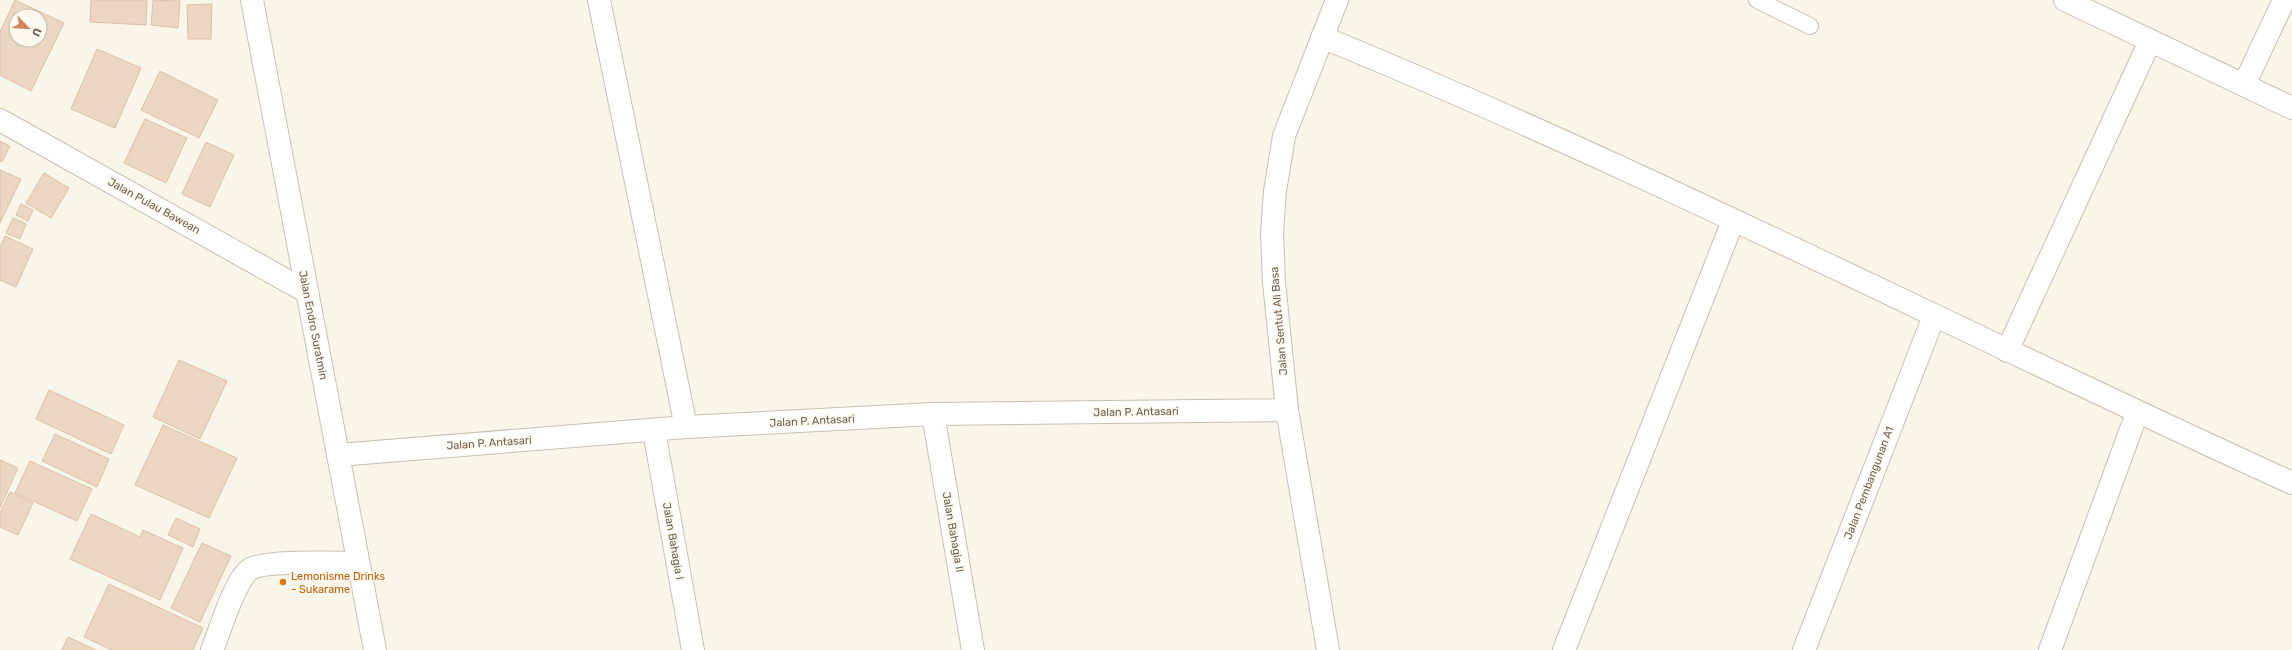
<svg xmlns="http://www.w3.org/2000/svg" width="2292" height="650" font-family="Rubik,sans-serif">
  <rect width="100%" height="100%" fill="#faf5e9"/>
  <path fill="#ead6c2" stroke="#ddc0a6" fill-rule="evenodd" d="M 15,0 L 64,23 L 31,91 L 0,75 L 0,32 ZM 16,16 L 40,16 L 40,40 L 16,40 Z
    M 91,0 L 147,0 L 146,25 L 90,22 Z
    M 153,0 L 180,1 L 178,28 L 151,25 Z
    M 212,4 L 211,39 L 188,39 L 187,5 Z
    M 97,49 L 141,68 L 115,128 L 71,109 Z
    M 160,71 L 218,100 L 199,138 L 141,110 Z
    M 145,119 L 187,138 L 166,183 L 124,163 Z
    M 0,141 L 10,146 L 2,162 L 0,161 Z
    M 206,142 L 234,155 L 210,207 L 182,194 Z
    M 0,170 L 21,179 L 0,223 Z
    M 44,173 L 69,188 L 51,218 L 26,203 Z
    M 21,204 L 33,210 L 28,221 L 16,215 Z
    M 13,218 L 26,224 L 20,239 L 6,233 Z
    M 5,236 L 33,249 L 16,287 L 0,280 L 0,247 Z
    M 179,360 L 227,381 L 200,439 L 153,417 Z
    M 49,390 L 124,425 L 111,454 L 36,419 Z
    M 163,425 L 237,458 L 209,518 L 135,485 Z
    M 55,434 L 109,459 L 97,487 L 42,461 Z
    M 0,460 L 18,468 L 0,508 Z
    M 30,461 L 92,489 L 77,521 L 15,493 Z
    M 10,492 L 33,503 L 18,535 L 0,527 L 0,513 Z
    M 91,514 L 140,537 L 143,530 L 183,548 L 160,600 L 70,559 Z
    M 176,518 L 200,529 L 193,547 L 168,535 Z
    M 202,543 L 231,556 L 200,622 L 171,608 Z
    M 109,584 L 203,628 L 193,650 L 112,650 L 84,637 Z
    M 68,637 L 96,650 L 62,650 Z"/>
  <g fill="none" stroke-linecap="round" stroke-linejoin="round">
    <defs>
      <path id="lane" d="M 1757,0 L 1810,26"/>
      <path id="street" d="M 599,0 L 686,427
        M 2065,0 L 2292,108
        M 1322,37 C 1651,172 1968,336 2292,483
        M 2244,85 L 2284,0
        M 0,120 L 307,292
        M 2007,351 L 2150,41
        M 933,414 L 973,650
        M 654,431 L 693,650
        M 338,455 L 686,427 L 933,414 L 1287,410
        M 212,650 C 220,631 234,582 249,570 C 261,560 339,563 358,563
        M 1328,650 L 1287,410 L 1274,282 L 1272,233 L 1275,191 L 1284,136 L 1337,0
        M 1564,650 L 1733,221
        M 1804,650 L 1934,316
        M 2050,650 L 2137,413"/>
      <path id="secondary" d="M 252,0 L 375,650"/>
    </defs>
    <use href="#lane" stroke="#cbbeb0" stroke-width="18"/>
    <use href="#street" stroke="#cbbeb0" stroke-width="24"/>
    <use href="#secondary" stroke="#cdbfae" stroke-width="24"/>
    <use href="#lane" stroke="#fff" stroke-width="16"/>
    <use href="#street" stroke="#fff" stroke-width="22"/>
    <use href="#secondary" stroke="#fff" stroke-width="22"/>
  </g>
  <circle fill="#e8710a" stroke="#fdf9ef" stroke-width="1.5" cx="283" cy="582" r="4"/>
  <g text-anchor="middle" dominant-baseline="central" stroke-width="3.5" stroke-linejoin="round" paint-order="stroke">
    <g font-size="11" fill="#715f50" stroke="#fdf9ef">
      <text transform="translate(154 206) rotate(29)">Jalan Pulau Bawean</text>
      <text transform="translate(1279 321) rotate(-95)">Jalan Sentut Ali Basa</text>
      <text transform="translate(313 325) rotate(79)">Jalan Endro Suratmin</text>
      <text transform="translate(1136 412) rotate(-1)">Jalan P. Antasari</text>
      <text transform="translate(812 421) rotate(-3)">Jalan P. Antasari</text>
      <text transform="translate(489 443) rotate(-4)">Jalan P. Antasari</text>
      <text transform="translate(1869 483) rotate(-69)">Jalan Pembangunan A1</text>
      <text transform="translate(953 532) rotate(80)">Jalan Bahagia II</text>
      <text transform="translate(673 541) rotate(80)">Jalan Bahagia I</text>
    </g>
    <g font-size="11" fill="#c56008" stroke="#fdf9ef" text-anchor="start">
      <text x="291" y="576">Lemonisme Drinks<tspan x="291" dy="13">- Sukarame</tspan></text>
    </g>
  </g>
  <g transform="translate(28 28) rotate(115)"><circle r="19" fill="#fdf9ef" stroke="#c5bbaf"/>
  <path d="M0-3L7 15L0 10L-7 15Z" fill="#d5835d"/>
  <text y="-6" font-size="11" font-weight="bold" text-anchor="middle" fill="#715f50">U</text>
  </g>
</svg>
